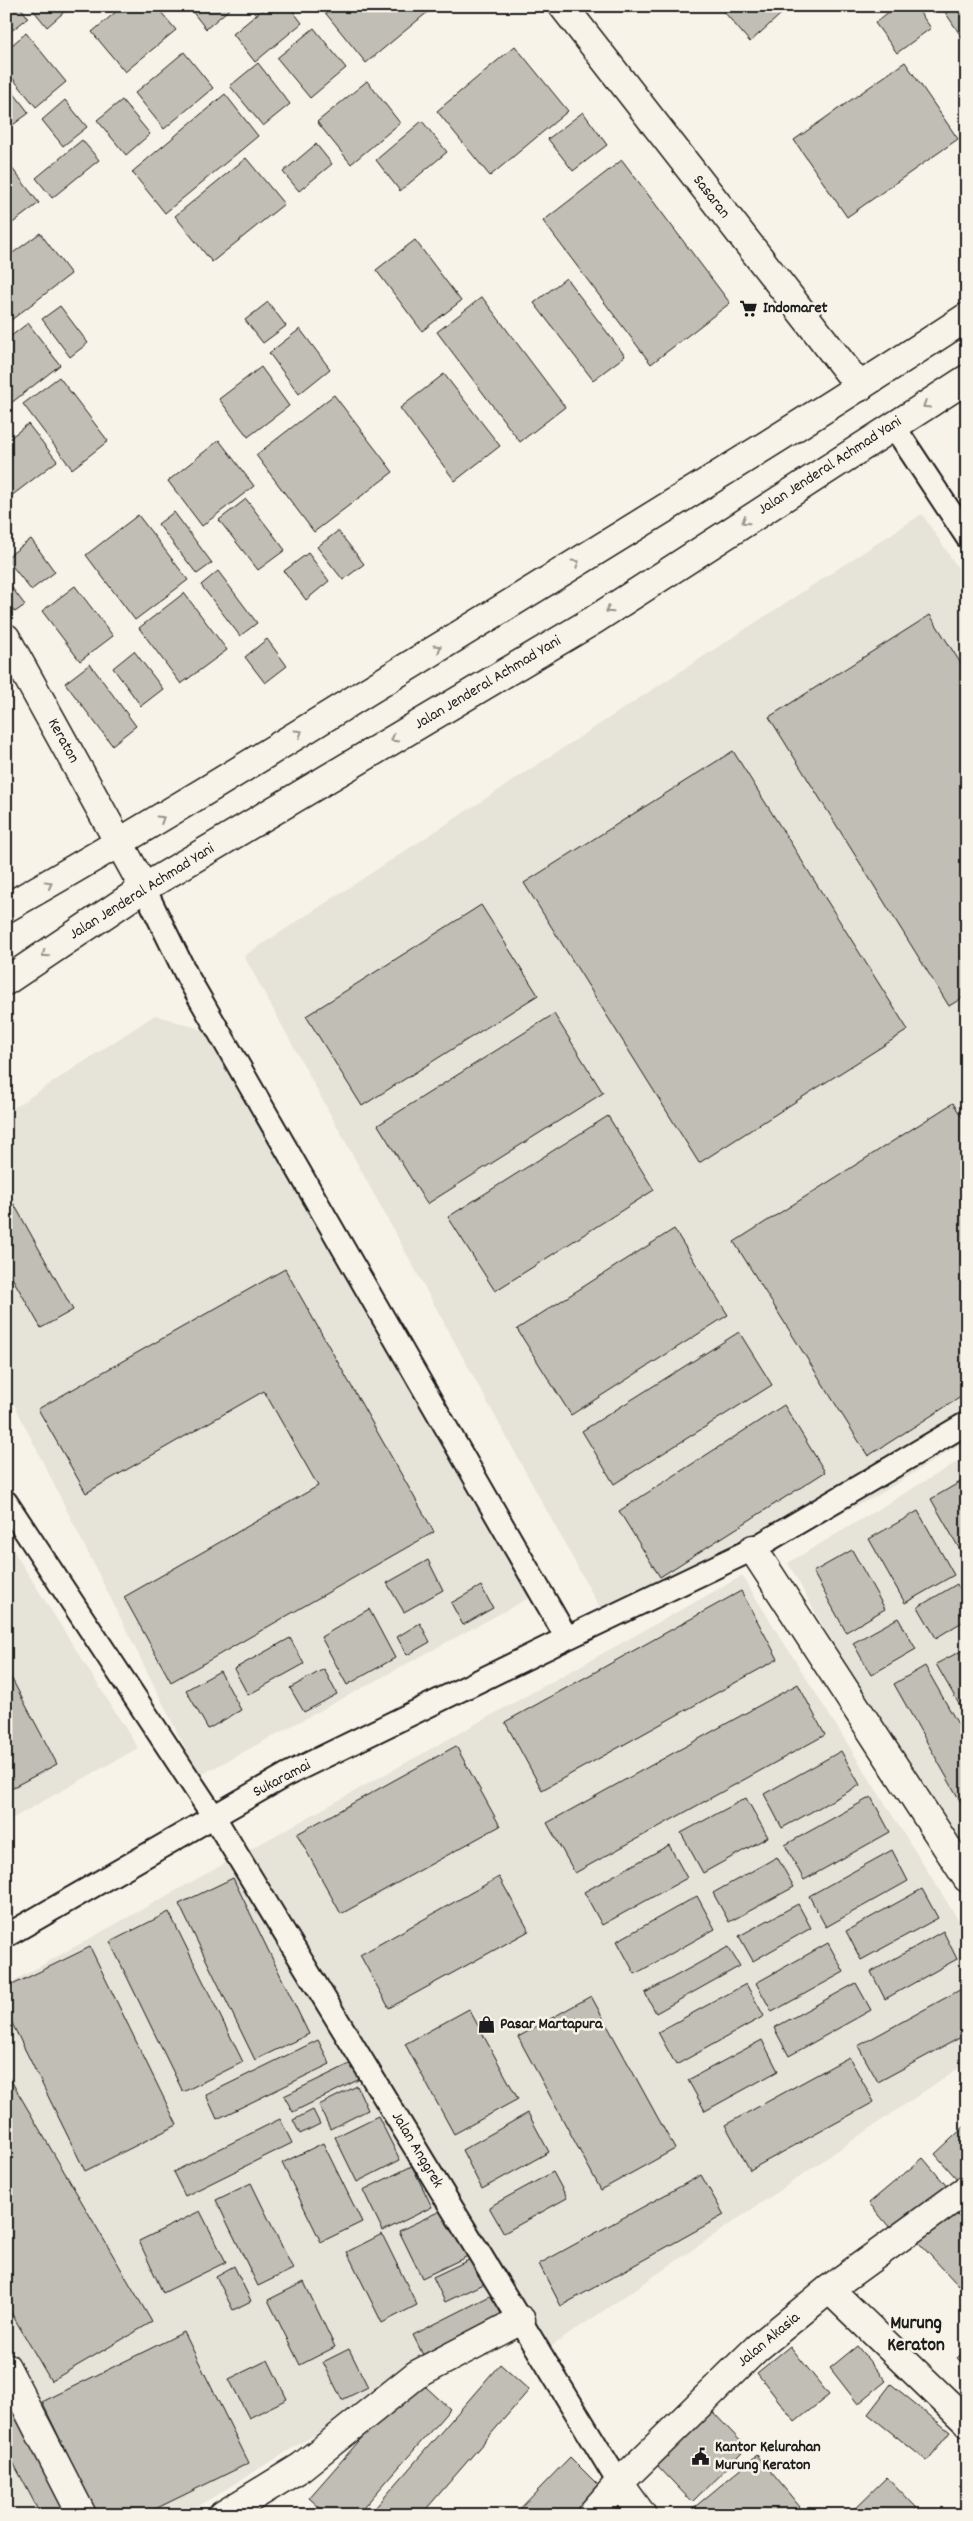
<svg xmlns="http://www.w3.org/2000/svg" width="973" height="2521" font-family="Dekko,sans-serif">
  <rect width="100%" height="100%" fill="#f7f3e8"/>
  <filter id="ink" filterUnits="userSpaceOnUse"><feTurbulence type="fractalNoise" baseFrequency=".02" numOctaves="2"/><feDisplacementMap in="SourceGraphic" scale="10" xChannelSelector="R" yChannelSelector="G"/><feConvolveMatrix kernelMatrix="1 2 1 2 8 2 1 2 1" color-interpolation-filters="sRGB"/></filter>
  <g filter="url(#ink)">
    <path fill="#e6e3d9" d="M 922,514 L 967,582 L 967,1440 L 875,1497 L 608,1623 L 244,956 Z
      M 155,1015 L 216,1034 L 540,1592 L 199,1776 L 6,1388 L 6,1113 Z
      M 967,1456 L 967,1888 L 788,1563 Z
      M 6,1539 L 138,1748 L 6,1822 Z
      M 742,1576 L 967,1934 L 967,2062 L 552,2346 L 522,2307 L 184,2515 L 6,2515 L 6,1985 Z"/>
    <path fill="#c0beb5" stroke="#1c1c1c" d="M 6,6 L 20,6 L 28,18 L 6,35 Z
      M 30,6 L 71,6 L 47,27 Z
      M 123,6 L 156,6 L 176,30 L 125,72 L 92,32 Z
      M 188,6 L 233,6 L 206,29 Z
      M 267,6 L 289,6 L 302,23 L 255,62 L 233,34 Z
      M 328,6 L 435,6 L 366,63 L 323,10 Z
      M 719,6 L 790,6 L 750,42 Z
      M 896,6 L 915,6 L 931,28 L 897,53 L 875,23 Z
      M 941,6 L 967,6 L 967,45 Z
      M 314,28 L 346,68 L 310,98 L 277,58 Z
      M 26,33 L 66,82 L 36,107 L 6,70 L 6,50 Z
      M 515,46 L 568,111 L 490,176 L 437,111 Z
      M 184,52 L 213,88 L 164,129 L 135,93 Z
      M 905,62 L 958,139 L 847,217 L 794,140 Z
      M 258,63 L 290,104 L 263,126 L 230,86 Z
      M 367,81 L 400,123 L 351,164 L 317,122 Z
      M 6,83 L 29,113 L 6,130 Z
      M 225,94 L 258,136 L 165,213 L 132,172 Z
      M 65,100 L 87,127 L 63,146 L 42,120 Z
      M 122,100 L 150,134 L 126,155 L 97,120 Z
      M 583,112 L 607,145 L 573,171 L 548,139 Z
      M 422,121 L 447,152 L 400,191 L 376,160 Z
      M 82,140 L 99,160 L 52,198 L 36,178 Z
      M 316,144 L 332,164 L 299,191 L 283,172 Z
      M 246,158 L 284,204 L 212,262 L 175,216 Z
      M 622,160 L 730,303 L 651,364 L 543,221 Z
      M 11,167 L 39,203 L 6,228 L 6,171 Z
      M 40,233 L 71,274 L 6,324 L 6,258 Z
      M 415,240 L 461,301 L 422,331 L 376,270 Z
      M 566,278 L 625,356 L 593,380 L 534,303 Z
      M 482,297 L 565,407 L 520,442 L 437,332 Z
      M 268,302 L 286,326 L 263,343 L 245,320 Z
      M 60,306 L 88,343 L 70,357 L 42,319 Z
      M 28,323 L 60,365 L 6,407 L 6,340 Z
      M 300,329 L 330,369 L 299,394 L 269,353 Z
      M 261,367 L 289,406 L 248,437 L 219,399 Z
      M 444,374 L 500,446 L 455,481 L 400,408 Z
      M 59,377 L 108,441 L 72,469 L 23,404 Z
      M 334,395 L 393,472 L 314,532 L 256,455 Z
      M 28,424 L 57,461 L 6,500 L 6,441 Z
      M 219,440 L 254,486 L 202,526 L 168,481 Z
      M 246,499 L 285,550 L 258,570 L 219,520 Z
      M 174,512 L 212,563 L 197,574 L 158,524 Z
      M 138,515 L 188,580 L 135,620 L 86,555 Z
      M 338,531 L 364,564 L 343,580 L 317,547 Z
      M 31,539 L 55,572 L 31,590 L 6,558 Z
      M 308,553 L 329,581 L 306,600 L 284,571 Z
      M 218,571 L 257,623 L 240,636 L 201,585 Z
      M 6,580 L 25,605 L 15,612 L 6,601 Z
      M 75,586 L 113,636 L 80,661 L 42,611 Z
      M 184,593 L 227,650 L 181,684 L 139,628 Z
      M 930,615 L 967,673 L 967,995 L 949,1006 L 769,717 Z
      M 267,639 L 287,666 L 265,683 L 245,657 Z
      M 134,651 L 163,689 L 141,706 L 113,668 Z
      M 90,664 L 136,726 L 112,745 L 65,683 Z
      M 733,751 L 908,1030 L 699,1163 L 524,883 Z
      M 481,905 L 538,995 L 362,1106 L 306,1016 Z
      M 554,1014 L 603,1093 L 427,1204 L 378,1125 Z
      M 953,1103 L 967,1125 L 967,1393 L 868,1456 L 734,1242 Z
      M 608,1116 L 654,1190 L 495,1291 L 448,1217 Z
      M 14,1204 L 73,1310 L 41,1328 L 6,1267 L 6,1209 Z
      M 674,1229 L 728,1315 L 571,1415 L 517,1329 Z
      M 285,1269 L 434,1532 L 171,1682 L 124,1597 L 318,1486 L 264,1391 L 86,1493 L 38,1409 Z
      M 739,1332 L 772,1385 L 614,1484 L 582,1431 Z
      M 784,1405 L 825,1472 L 660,1577 L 619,1511 Z
      M 967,1478 L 967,1562 L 931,1499 Z
      M 918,1511 L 954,1575 L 905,1603 L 869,1539 Z
      M 852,1550 L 885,1609 L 846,1632 L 813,1572 Z
      M 428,1560 L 443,1590 L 404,1612 L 387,1583 Z
      M 957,1584 L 967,1601 L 967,1619 L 936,1638 L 918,1607 Z
      M 481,1586 L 493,1608 L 463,1625 L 451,1603 Z
      M 741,1591 L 778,1659 L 542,1790 L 505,1722 Z
      M 369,1609 L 395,1658 L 347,1685 L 321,1637 Z
      M 898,1618 L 916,1649 L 871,1675 L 853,1643 Z
      M 420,1623 L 430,1642 L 407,1655 L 397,1637 Z
      M 290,1638 L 304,1664 L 248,1695 L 234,1669 Z
      M 965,1649 L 967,1652 L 967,1718 L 936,1664 Z
      M 925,1666 L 967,1740 L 967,1813 L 894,1684 Z
      M 6,1668 L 57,1764 L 6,1791 Z
      M 324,1669 L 337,1694 L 304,1712 L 290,1688 Z
      M 220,1671 L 241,1710 L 208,1729 L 186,1690 Z
      M 798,1684 L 825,1735 L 575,1873 L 547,1823 Z
      M 456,1746 L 500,1826 L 341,1914 L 297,1834 Z
      M 841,1751 L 860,1785 L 782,1828 L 764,1794 Z
      M 871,1797 L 890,1832 L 804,1880 L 785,1845 Z
      M 746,1798 L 768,1837 L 703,1873 L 681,1833 Z
      M 669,1845 L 687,1878 L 602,1925 L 584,1892 Z
      M 892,1850 L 908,1881 L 826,1927 L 809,1896 Z
      M 777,1857 L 794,1887 L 729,1922 L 713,1893 Z
      M 499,1877 L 529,1931 L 389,2008 L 360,1955 Z
      M 233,1878 L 309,2034 L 255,2060 L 179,1904 Z
      M 922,1889 L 938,1918 L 861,1960 L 846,1931 Z
      M 697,1896 L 715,1929 L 635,1974 L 617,1941 Z
      M 798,1904 L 811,1928 L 753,1961 L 739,1936 Z
      M 169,1912 L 243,2062 L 183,2092 L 110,1942 Z
      M 943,1931 L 957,1959 L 885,1999 L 871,1972 Z
      M 828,1943 L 844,1972 L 772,2012 L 756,1983 Z
      M 90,1947 L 177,2125 L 85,2171 L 6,2011 L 6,1988 Z
      M 728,1947 L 740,1966 L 656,2013 L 645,1993 Z
      M 856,1983 L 871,2010 L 789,2056 L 774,2028 Z
      M 746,1984 L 764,2016 L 676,2065 L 658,2032 Z
      M 967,1986 L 967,2034 L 878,2082 L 858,2046 Z
      M 591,1996 L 675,2149 L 601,2190 L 518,2037 Z
      M 469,2009 L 518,2099 L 454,2134 L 405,2044 Z
      M 318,2040 L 330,2064 L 217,2119 L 206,2095 Z
      M 762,2040 L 778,2071 L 705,2111 L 688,2080 Z
      M 849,2057 L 874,2102 L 750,2170 L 725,2125 Z
      M 356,2061 L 364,2077 L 293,2112 L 284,2096 Z
      M 6,2072 L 152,2322 L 51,2381 L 6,2304 Z
      M 357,2086 L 368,2110 L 330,2129 L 319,2105 Z
      M 313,2110 L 320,2124 L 300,2134 L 293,2120 Z
      M 528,2113 L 549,2152 L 482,2189 L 462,2150 Z
      M 378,2116 L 400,2160 L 357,2182 L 335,2137 Z
      M 280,2119 L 292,2143 L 185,2196 L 173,2172 Z
      M 967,2124 L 967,2170 L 957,2179 L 935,2154 Z
      M 323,2143 L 362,2222 L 321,2242 L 282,2163 Z
      M 923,2158 L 950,2190 L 896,2235 L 869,2203 Z
      M 412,2166 L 432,2207 L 383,2231 L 363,2190 Z
      M 553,2172 L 567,2198 L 504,2233 L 489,2207 Z
      M 701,2175 L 724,2215 L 561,2306 L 539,2264 Z
      M 251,2183 L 293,2269 L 258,2286 L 216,2200 Z
      M 444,2209 L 468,2256 L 422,2278 L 399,2231 Z
      M 952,2210 L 967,2225 L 967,2277 L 958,2285 L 918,2242 Z
      M 200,2211 L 226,2262 L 163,2293 L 139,2241 Z
      M 382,2234 L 417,2305 L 382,2323 L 347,2252 Z
      M 475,2257 L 487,2282 L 445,2302 L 433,2277 Z
      M 234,2266 L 251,2301 L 233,2310 L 216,2276 Z
      M 304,2282 L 335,2347 L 300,2365 L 268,2300 Z
      M 492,2295 L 505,2322 L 426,2361 L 413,2335 Z
      M 184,2332 L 249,2463 L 143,2515 L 97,2515 L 42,2402 Z
      M 790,2346 L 829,2395 L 795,2422 L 757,2373 Z
      M 857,2346 L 886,2381 L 858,2404 L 830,2368 Z
      M 349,2349 L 368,2387 L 342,2400 L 323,2362 Z
      M 967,2349 L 967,2368 L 957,2358 Z
      M 268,2360 L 287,2399 L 249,2418 L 229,2379 Z
      M 500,2364 L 529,2390 L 421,2515 L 369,2515 Z
      M 415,2377 L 450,2409 L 357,2515 L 328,2515 L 309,2498 Z
      M 6,2382 L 72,2515 L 41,2515 L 6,2449 Z
      M 891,2384 L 950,2432 L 927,2461 L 868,2414 Z
      M 710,2409 L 747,2448 L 692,2502 L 655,2463 Z
      M 757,2455 L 800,2507 L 790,2515 L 693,2515 L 690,2511 Z
      M 570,2457 L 603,2490 L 580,2515 L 514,2515 Z
      M 887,2477 L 917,2508 L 910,2515 L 848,2515 Z"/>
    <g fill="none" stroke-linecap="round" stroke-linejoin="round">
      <defs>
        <path id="lane" d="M 893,425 L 967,537
          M 144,888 L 187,976 L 567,1638 L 753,1549 L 967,1423
          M 6,1502 L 214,1817 L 619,2483
          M 6,1936 L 286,1775 L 567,1638"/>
        <path id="street" d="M 563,6 L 860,387
          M 753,1549 L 967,1878
          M 829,2289 L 967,2422
          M 6,2367 L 82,2515
          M 619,2483 L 642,2515
          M 223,2515 L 301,2467 L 416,2375 L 521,2320
          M 591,2515 L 619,2483 L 757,2348 L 829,2289 L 967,2189"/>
        <path id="secondary" d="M 6,638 L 144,888"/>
        <path id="highway" d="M 6,908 C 153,825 295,736 438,648 C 615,539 793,431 967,317
          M 6,981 L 144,888 L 594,620 L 967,379"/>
      </defs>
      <use href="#lane" stroke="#1c1c1c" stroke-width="26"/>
      <use href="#street" stroke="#1c1c1c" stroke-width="31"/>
      <use href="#secondary" stroke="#1c1c1c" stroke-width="31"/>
      <use href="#highway" stroke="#1c1c1c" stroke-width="31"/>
      <use href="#lane" stroke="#f7f3e8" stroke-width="22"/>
      <use href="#street" stroke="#f7f3e8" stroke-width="28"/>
      <use href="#secondary" stroke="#f7f3e8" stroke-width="28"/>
      <use href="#highway" stroke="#f7f3e8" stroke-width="28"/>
    </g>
    <defs><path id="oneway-chevron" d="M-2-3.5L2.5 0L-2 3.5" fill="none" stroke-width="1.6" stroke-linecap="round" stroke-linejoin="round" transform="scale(1.25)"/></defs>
    <g stroke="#94928c">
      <use href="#oneway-chevron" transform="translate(926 405) rotate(148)"/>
      <use href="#oneway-chevron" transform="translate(745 521) rotate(147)"/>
      <use href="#oneway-chevron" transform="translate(576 563) rotate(-32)"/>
      <use href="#oneway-chevron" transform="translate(609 610) rotate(147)"/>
      <use href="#oneway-chevron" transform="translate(438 648) rotate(-32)"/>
      <use href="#oneway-chevron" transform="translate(299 733) rotate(-32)"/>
      <use href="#oneway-chevron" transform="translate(394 739) rotate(149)"/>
      <use href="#oneway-chevron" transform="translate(161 819) rotate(-32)"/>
      <use href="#oneway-chevron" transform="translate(49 884) rotate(-29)"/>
      <use href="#oneway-chevron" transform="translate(45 954) rotate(146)"/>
    </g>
  </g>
  <defs>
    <symbol id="supermarket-bare" viewBox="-9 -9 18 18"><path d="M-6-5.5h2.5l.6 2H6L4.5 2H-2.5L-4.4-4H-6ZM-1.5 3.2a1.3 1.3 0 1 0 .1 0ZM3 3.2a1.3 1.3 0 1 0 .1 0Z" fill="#1c1c1c" stroke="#f7f3e8" stroke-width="2.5" paint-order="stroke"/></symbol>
    <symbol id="shop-bare" viewBox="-9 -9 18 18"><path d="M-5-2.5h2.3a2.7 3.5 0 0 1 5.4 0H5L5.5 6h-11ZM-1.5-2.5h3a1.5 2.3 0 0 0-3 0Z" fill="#1c1c1c" stroke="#f7f3e8" stroke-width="2.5" paint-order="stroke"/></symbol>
    <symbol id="civic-bare" viewBox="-9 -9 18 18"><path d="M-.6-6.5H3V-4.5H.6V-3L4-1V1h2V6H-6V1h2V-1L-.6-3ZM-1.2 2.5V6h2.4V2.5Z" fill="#1c1c1c" stroke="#f7f3e8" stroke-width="2.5" paint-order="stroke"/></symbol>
  </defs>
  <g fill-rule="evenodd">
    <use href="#supermarket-bare" x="736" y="296" width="25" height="25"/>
    <use href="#shop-bare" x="474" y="2012" width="25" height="25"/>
    <use href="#civic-bare" x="688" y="2444" width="25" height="25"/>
  </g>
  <g text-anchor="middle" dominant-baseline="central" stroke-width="5" stroke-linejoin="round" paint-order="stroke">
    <g font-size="16" fill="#1c1c1c" stroke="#f7f3e8">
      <text transform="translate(711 197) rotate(52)">Sasaran</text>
      <text transform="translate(830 466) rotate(-33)">Jalan Jenderal Achmad Yani</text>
      <text transform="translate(488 683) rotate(-31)">Jalan Jenderal Achmad Yani</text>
      <text transform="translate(63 741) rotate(61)">Keraton</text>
      <text transform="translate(142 892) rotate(-32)">Jalan Jenderal Achmad Yani</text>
      <text transform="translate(282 1779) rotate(-28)">Sukaramai</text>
      <text transform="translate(417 2150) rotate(59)">Jalan Anggrek</text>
      <text transform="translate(769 2340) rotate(-40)">Jalan Akasia</text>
    </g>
    <g font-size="16" font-weight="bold" fill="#1c1c1c" stroke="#f7f3e8" text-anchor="start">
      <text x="763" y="308">Indomaret</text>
      <text x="500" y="2024">Pasar Martapura</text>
      <text x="715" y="2447">Kantor Kelurahan<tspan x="715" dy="18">Murung Keraton</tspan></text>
    </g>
    <g font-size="19" font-weight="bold" fill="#1c1c1c" stroke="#f7f3e8">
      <text x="916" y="2324">Murung<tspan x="916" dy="22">Keraton</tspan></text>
    </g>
  </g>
  <rect width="973" height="2521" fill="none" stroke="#f7f3e8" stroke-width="25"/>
  <rect x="12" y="12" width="948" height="2496" fill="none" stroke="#1c1c1c" stroke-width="2" filter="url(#ink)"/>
</svg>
